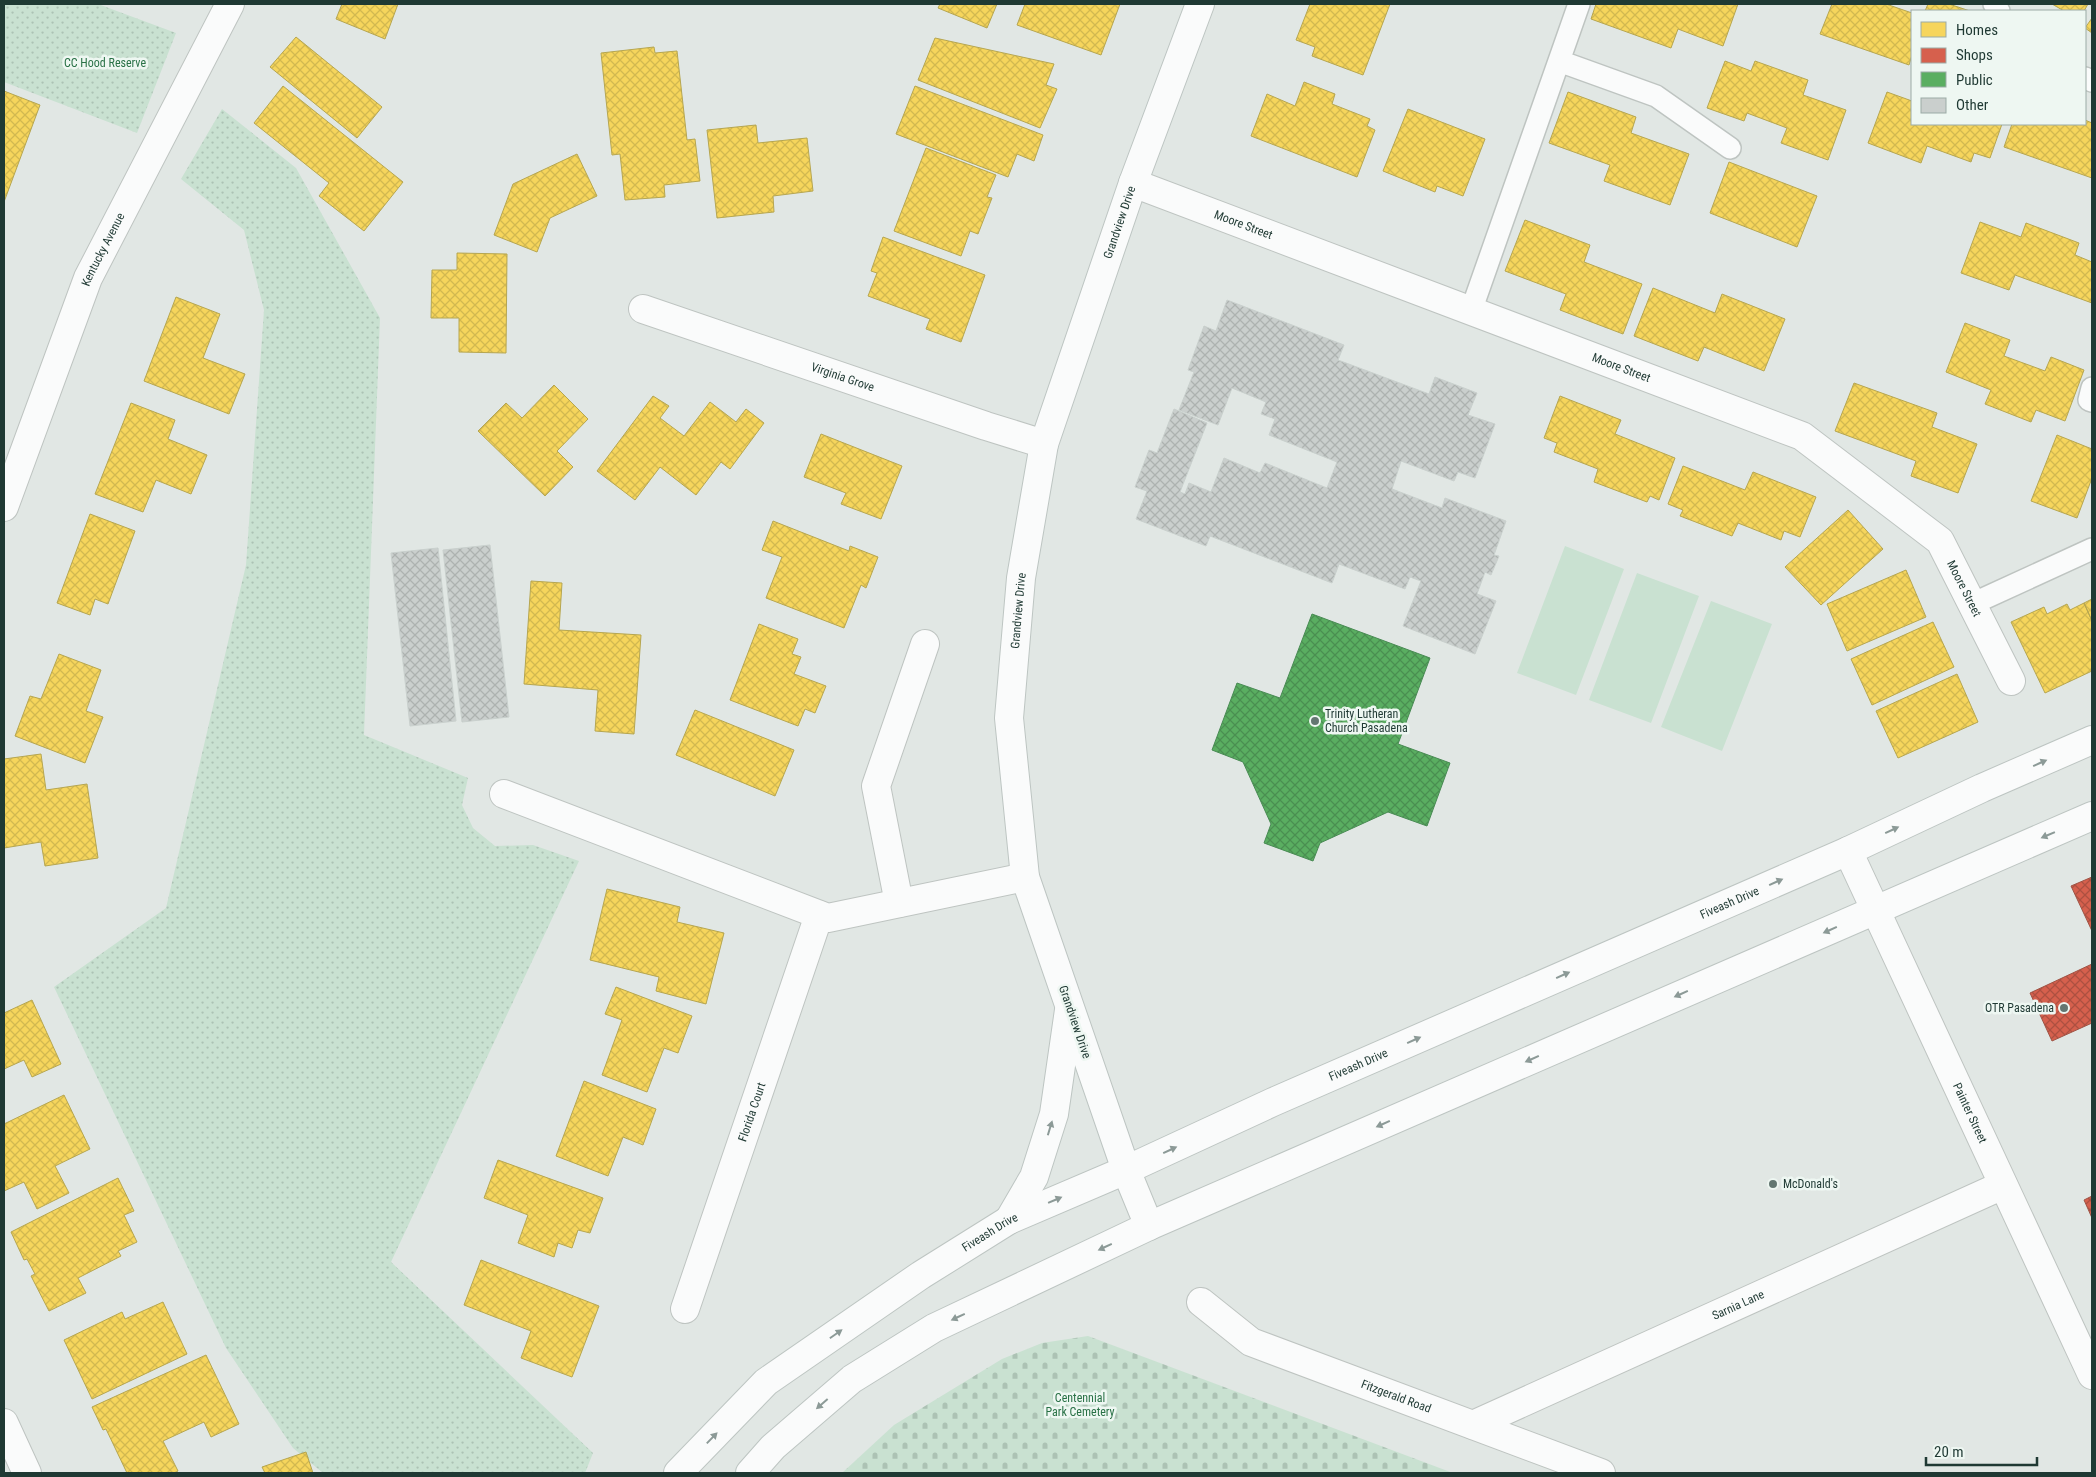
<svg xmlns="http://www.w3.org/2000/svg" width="2096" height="1477" font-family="'Roboto Condensed',sans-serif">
  <defs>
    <pattern id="grass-dots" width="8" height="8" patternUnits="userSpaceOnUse" patternTransform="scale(1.25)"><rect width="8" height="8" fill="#c9e1d1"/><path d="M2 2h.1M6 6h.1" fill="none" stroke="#acc2b4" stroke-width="1.8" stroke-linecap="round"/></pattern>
    <pattern id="cemetery-stones" width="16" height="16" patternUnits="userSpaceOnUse" patternTransform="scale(1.25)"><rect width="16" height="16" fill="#c9e1d1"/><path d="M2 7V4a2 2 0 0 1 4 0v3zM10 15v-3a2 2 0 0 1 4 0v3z" fill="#acc2b4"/></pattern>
    <pattern id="homes-cross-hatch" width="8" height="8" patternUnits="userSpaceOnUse" patternTransform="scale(1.25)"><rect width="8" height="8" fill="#f6d55c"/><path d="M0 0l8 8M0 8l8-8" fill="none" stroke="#d2b850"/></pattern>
    <pattern id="shops-cross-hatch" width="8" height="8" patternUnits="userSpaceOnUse" patternTransform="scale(1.25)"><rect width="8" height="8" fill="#d6604d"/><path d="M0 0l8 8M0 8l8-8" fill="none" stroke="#ad5041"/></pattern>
    <pattern id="public-cross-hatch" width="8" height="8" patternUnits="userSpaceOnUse" patternTransform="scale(1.25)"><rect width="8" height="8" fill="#5aae61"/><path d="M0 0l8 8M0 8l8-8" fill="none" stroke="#4a8f51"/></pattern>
    <pattern id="building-cross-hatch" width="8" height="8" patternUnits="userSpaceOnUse" patternTransform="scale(1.25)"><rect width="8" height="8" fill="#cacfcd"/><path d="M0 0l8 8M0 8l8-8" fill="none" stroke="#adb2b0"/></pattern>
  </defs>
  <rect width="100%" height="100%" fill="#e1e7e4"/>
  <path fill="url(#grass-dots)" d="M 4,4 L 98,4 L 176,33 L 137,133 L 4,82 Z
    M 222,109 L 296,168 L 380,318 L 364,735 L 468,778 L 462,805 L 473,828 L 495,846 L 533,845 L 579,861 L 391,1262 L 593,1453 L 585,1473 L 323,1473 L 293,1448 L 226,1348 L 54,987 L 166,908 L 246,565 L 264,310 L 244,230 L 181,179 Z"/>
  <path fill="url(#cemetery-stones)" d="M 1088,1336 L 1453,1473 L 842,1473 L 894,1425 L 1002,1359 L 1042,1343 Z"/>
  <path fill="#c9e1d1" d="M 1565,546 L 1624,569 L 1576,695 L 1517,673 Z
    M 1637,573 L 1699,596 L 1651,723 L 1589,700 Z
    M 1711,601 L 1772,624 L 1722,751 L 1661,727 Z"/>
  <path fill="url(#homes-cross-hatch)" stroke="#b6a650" d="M 342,4 L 398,4 L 385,39 L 336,19 Z
    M 940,4 L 997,4 L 987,28 L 938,8 Z
    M 1025,4 L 1120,4 L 1101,55 L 1017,25 Z
    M 1310,4 L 1390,4 L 1363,75 L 1312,56 L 1315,47 L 1296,40 Z
    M 1596,4 L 1738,4 L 1723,46 L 1678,29 L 1671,48 L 1591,19 Z
    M 1832,4 L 1886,4 L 1912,13 L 1912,55 L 1909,65 L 1820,34 Z
    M 1928,4 L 1949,4 L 1970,11 L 1925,11 Z
    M 2052,4 L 2088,4 L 2084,11 L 2064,11 Z
    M 2092,18 L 2092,33 L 2085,28 Z
    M 296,37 L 382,107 L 357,138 L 270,67 Z
    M 935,38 L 1054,64 L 1046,85 L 1057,89 L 1040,128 L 918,80 Z
    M 654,47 L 655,53 L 677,51 L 687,140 L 695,139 L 700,181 L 664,185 L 665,197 L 625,200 L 620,154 L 612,155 L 601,53 Z
    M 1725,61 L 1751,71 L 1755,61 L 1808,80 L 1803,95 L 1846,110 L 1828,160 L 1781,143 L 1787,128 L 1747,113 L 1744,121 L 1707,108 Z
    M 1304,82 L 1335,94 L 1332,104 L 1370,119 L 1367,126 L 1375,130 L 1357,177 L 1251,136 L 1267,94 L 1295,106 Z
    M 283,86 L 403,182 L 364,231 L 319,196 L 329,183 L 254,123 Z
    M 915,86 L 1043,135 L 1034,161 L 1017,154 L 1008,177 L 896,134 Z
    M 4,91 L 40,105 L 4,202 Z
    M 1568,92 L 1636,117 L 1631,133 L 1689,154 L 1670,205 L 1604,181 L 1610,165 L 1549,143 Z
    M 1887,92 L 1912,101 L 1912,124 L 2002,124 L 1990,158 L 1974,153 L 1971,162 L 1927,146 L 1921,163 L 1868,143 Z
    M 1408,109 L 1485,139 L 1463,196 L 1437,186 L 1435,192 L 1383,171 Z
    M 2085,120 L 2092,123 L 2092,178 L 2004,147 L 2012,124 L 2085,124 Z
    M 756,125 L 758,143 L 807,138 L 813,191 L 773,196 L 774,212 L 717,218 L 707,130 Z
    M 926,148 L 996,175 L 987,197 L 992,198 L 978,234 L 970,231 L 961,256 L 894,231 Z
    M 577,154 L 597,196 L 550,218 L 537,252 L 494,235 L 513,184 Z
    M 1729,162 L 1817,196 L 1797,247 L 1710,213 Z
    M 1525,220 L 1590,245 L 1584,262 L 1642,284 L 1623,334 L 1560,310 L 1566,294 L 1505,271 Z
    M 1980,222 L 2021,237 L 2026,223 L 2079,243 L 2075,255 L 2092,262 L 2092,303 L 2015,275 L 2009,290 L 1961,273 Z
    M 883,237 L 985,275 L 961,342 L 926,329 L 930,319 L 868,296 L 877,273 L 871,271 Z
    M 457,253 L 507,254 L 506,353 L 459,352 L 459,318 L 431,318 L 432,270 L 457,270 Z
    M 1653,288 L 1715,313 L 1722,294 L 1785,319 L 1764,371 L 1704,347 L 1698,361 L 1634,336 Z
    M 176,297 L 220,314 L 203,358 L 245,374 L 229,414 L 144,381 Z
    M 1965,323 L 2010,340 L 2004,356 L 2045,371 L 2051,357 L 2084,370 L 2065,421 L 2036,410 L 2031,422 L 1985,404 L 1991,390 L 1946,372 Z
    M 1854,383 L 1937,413 L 1932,427 L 1977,444 L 1958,493 L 1911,476 L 1916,461 L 1835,431 Z
    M 554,385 L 588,419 L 557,451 L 573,467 L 545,496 L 478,431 L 506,403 L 522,418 Z
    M 653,396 L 669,406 L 660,418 L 684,436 L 710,402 L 736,422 L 746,409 L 764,423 L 730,469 L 721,462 L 696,495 L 660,467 L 635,500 L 597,471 Z
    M 1560,396 L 1621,420 L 1615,434 L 1675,458 L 1659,500 L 1650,496 L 1647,502 L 1594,482 L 1598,469 L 1554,452 L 1557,443 L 1544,438 Z
    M 131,403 L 175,420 L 168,439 L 207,455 L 191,494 L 156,480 L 143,512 L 95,494 Z
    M 821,434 L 902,466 L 881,519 L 841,504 L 846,493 L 804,477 Z
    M 2057,435 L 2092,449 L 2092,478 L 2077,518 L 2031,501 Z
    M 1683,466 L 1745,490 L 1753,472 L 1816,497 L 1800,537 L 1784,531 L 1781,540 L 1738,523 L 1732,536 L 1680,516 L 1683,510 L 1668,504 Z
    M 1848,510 L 1883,549 L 1821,605 L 1785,567 Z
    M 90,514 L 135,531 L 108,604 L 95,599 L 90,615 L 57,603 Z
    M 773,521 L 849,551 L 850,546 L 878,557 L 866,588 L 861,585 L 844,628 L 766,598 L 782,557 L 762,550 Z
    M 1906,570 L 1926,617 L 1847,651 L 1827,604 Z
    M 531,581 L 562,583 L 559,630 L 641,635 L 634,734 L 595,731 L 598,690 L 524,684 Z
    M 2092,599 L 2092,621 L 2084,603 Z
    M 2084,603 L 2092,621 L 2092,671 L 2045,693 L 2011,622 L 2044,607 L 2047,614 L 2067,604 L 2070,610 Z
    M 1933,622 L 1954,667 L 1872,705 L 1851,659 Z
    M 759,624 L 798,639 L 792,654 L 801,657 L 794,674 L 826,686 L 815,713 L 805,709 L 798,726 L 730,700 Z
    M 59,654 L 101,670 L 86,711 L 103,717 L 85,763 L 15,736 L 30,696 L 41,699 Z
    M 1957,674 L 1978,722 L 1898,758 L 1876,711 Z
    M 695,710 L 794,750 L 775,796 L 676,755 Z
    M 41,754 L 46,790 L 87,784 L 98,858 L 45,866 L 41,842 L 4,848 L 4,759 Z
    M 607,889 L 680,907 L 677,922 L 724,933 L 706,1004 L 656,991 L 659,977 L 590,960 Z
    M 616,987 L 692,1016 L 678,1053 L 664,1048 L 647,1092 L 602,1075 L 622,1020 L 605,1014 Z
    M 32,1000 L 61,1064 L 32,1077 L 24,1060 L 4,1069 L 4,1013 Z
    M 584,1081 L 656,1109 L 643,1145 L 623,1137 L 608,1176 L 556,1156 Z
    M 64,1095 L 90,1149 L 55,1166 L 69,1193 L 37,1209 L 24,1182 L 4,1191 L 4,1124 Z
    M 498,1160 L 603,1198 L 590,1233 L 578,1230 L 572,1248 L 558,1243 L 554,1257 L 518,1243 L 528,1215 L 484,1198 Z
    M 118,1178 L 134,1211 L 124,1215 L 137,1242 L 118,1251 L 121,1256 L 78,1278 L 86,1293 L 49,1311 L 31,1276 L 35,1274 L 27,1259 L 24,1260 L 11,1232 Z
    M 481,1260 L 599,1306 L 572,1377 L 521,1358 L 531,1331 L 464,1305 Z
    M 163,1302 L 187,1354 L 92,1399 L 64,1340 L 122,1312 L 125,1319 Z
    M 206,1355 L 239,1424 L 211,1437 L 204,1422 L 163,1441 L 178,1471 L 174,1473 L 127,1473 L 106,1429 L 103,1430 L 92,1407 Z
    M 306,1452 L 313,1473 L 265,1473 L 262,1467 Z"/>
  <path fill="url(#shops-cross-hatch)" stroke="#9f5445" d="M 2092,877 L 2092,931 L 2071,886 Z
    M 2092,964 L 2092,1023 L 2052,1041 L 2030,993 Z
    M 2092,1196 L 2092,1218 L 2084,1200 Z"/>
  <path fill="url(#public-cross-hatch)" stroke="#488b53" d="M 1312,614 L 1430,658 L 1398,744 L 1450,763 L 1427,826 L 1388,812 L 1320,843 L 1313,861 L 1264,843 L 1271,824 L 1243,762 L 1212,750 L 1237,683 L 1280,698 Z"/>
  <path fill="url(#building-cross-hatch)" stroke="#c9d0cd" d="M 1227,300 L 1344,345 L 1338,360 L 1429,394 L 1435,377 L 1477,393 L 1468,415 L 1495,424 L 1475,478 L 1458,472 L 1454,481 L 1401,461 L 1392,489 L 1442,508 L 1445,498 L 1506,521 L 1494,555 L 1499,556 L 1491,575 L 1485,572 L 1477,594 L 1496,601 L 1475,654 L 1403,626 L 1421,581 L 1410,577 L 1405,589 L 1339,564 L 1332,583 L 1210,536 L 1206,546 L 1136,519 L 1147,491 L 1135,487 L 1149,450 L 1157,453 L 1174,409 L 1207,423 L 1180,492 L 1185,494 L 1189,483 L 1211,492 L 1224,458 L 1260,473 L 1265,463 L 1327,488 L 1337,462 L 1269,435 L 1275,419 L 1261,414 L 1266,402 L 1232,388 L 1218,425 L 1179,410 L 1194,372 L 1188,370 L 1204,326 L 1216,331 Z
    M 490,545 L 509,717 L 462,722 L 443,550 Z
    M 438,548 L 456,721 L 410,726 L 391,553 Z"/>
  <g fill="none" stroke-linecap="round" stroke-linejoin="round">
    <defs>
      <path id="lane" d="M 1994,4 L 1999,11
        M 1559,61 L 1656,96 L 1730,148
        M 2085,78 L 2092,81
        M 1471,311 L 1579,4
        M 2092,388 L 2089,400 L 2092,401
        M 1972,604 L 2092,549"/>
      <g id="street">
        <path id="s1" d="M 1133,183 L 1802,436 L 1940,541 L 2011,681"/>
        <path id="s2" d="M 643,309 L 986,426 L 1044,444"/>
        <path id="s3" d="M 4,507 L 88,278 L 230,4"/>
        <path d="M 504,794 L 828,918 L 1025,877"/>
        <path id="s4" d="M 1848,851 L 2092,1375"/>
        <path d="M 899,903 L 876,786 L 925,644"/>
        <path id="s5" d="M 1201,1302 L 1251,1342 L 1601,1473"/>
        <path id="s6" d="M 685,1309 L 819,915"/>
        <path d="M 4,1423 L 27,1473"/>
        <path id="s7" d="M 1473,1425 L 2003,1185"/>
      </g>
      <g id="secondary">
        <path d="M 1009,1220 L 1034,1177 L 1054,1114 L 1069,1010"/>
        <path id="s8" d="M 1149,1226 L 1126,1170 L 1025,877 L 1009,718 L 1021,578 L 1044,444 L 1133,183 L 1200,4"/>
        <path id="s9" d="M 678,1473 L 766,1382 L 921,1275 L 1009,1220 L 1126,1170 L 1273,1102 L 1848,851 L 1982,788 L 2092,740"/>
        <path d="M 750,1473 L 773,1447 L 852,1379 L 934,1328 L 1149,1226 L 2092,816"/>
      </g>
    </defs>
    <use href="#lane" stroke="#bec4c1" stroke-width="24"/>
    <use href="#street" stroke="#bec4c1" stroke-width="30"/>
    <use href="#secondary" stroke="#bdc5c2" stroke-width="30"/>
    <use href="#lane" stroke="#fafbfb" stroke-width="21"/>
    <use href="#street" stroke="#fafbfb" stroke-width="28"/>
    <use href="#secondary" stroke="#fafbfb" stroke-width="28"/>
  </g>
  <defs><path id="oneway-solid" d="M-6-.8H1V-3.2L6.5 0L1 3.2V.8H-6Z" transform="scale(1.25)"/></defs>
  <g fill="#8c9a97">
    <use href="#oneway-solid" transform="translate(2040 763) rotate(-24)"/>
    <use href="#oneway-solid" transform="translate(1892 830) rotate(-25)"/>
    <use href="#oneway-solid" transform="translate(2048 835) rotate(157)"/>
    <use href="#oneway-solid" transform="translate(1776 882) rotate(-24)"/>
    <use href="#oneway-solid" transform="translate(1830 930) rotate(156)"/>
    <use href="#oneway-solid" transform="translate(1563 975) rotate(-24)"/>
    <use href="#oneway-solid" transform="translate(1681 994) rotate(156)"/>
    <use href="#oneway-solid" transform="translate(1414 1040) rotate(-24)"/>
    <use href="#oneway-solid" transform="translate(1532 1059) rotate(156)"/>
    <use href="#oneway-solid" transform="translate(1383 1124) rotate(156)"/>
    <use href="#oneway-solid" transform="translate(1050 1128) rotate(-73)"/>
    <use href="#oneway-solid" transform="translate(1170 1150) rotate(-25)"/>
    <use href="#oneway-solid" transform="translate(1055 1200) rotate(-23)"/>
    <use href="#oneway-solid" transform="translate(1105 1247) rotate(155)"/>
    <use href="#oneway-solid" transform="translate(958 1317) rotate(155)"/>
    <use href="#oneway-solid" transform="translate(836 1334) rotate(-35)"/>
    <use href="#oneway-solid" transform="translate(822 1404) rotate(139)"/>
    <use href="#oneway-solid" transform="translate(712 1438) rotate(-46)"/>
  </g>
  <g fill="#637671" stroke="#eef7f2" stroke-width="2">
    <circle cx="1315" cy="721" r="5"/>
    <circle cx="2064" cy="1008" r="5"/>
    <circle cx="1773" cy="1184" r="5"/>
  </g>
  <g text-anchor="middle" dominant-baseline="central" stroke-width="5" stroke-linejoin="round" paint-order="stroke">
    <g font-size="12" fill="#297146" stroke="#eef7f2">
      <text x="105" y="63">CC Hood Reserve</text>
      <text x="1080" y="1398">Centennial<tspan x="1080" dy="14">Park Cemetery</tspan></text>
    </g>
    <g font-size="12" fill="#1f3933" stroke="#eef7f2">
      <text stroke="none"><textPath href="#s8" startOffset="1041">Grandview Drive</textPath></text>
      <text stroke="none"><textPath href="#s1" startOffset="118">Moore Street</textPath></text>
      <text stroke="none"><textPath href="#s3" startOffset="276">Kentucky Avenue</textPath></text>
      <text stroke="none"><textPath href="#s1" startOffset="522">Moore Street</textPath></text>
      <text stroke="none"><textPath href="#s2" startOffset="211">Virginia Grove</textPath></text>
      <text stroke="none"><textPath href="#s1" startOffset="942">Moore Street</textPath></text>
      <text stroke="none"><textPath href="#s8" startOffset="638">Grandview Drive</textPath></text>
      <text stroke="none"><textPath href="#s9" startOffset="1206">Fiveash Drive</textPath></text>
      <text transform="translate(1075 1022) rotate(71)">Grandview Drive</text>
      <text stroke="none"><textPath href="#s9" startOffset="801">Fiveash Drive</textPath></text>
      <text stroke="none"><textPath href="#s6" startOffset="208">Florida Court</textPath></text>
      <text stroke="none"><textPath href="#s4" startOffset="289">Painter Street</textPath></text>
      <text stroke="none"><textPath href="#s9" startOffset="396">Fiveash Drive</textPath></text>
      <text stroke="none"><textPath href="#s7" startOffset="291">Sarnia Lane</textPath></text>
      <text stroke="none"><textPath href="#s5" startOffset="219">Fitzgerald Road</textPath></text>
    </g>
    <g font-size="12" fill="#1f3933" stroke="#eef7f2" text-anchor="start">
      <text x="1325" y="714">Trinity Lutheran<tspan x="1325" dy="14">Church Pasadena</tspan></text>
      <text x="2054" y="1008" text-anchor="end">OTR Pasadena</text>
      <text x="1783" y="1184">McDonald's</text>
    </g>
  </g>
  <rect width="2096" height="1477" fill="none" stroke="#1f3933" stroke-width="10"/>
  <rect x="1911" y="10" width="175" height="115" fill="#eef7f2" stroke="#9baba6"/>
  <rect x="1921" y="22" width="25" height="15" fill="#f6d55c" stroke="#9baba6"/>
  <text x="1956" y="35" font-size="15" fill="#1f3933">Homes</text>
  <rect x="1921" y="48" width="25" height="15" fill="#d6604d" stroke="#9baba6"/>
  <text x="1956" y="60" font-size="15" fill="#1f3933">Shops</text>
  <rect x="1921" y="72" width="25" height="15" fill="#5aae61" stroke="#9baba6"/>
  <text x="1956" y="85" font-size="15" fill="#1f3933">Public</text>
  <rect x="1921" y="98" width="25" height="15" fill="#cacfcd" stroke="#9baba6"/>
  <text x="1956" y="110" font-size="15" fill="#1f3933">Other</text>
  <path d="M1926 1457v8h111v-8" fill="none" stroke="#1f3933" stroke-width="2.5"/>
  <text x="1934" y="1457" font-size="15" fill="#1f3933" stroke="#eef7f2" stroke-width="4" paint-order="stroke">20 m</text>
</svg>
